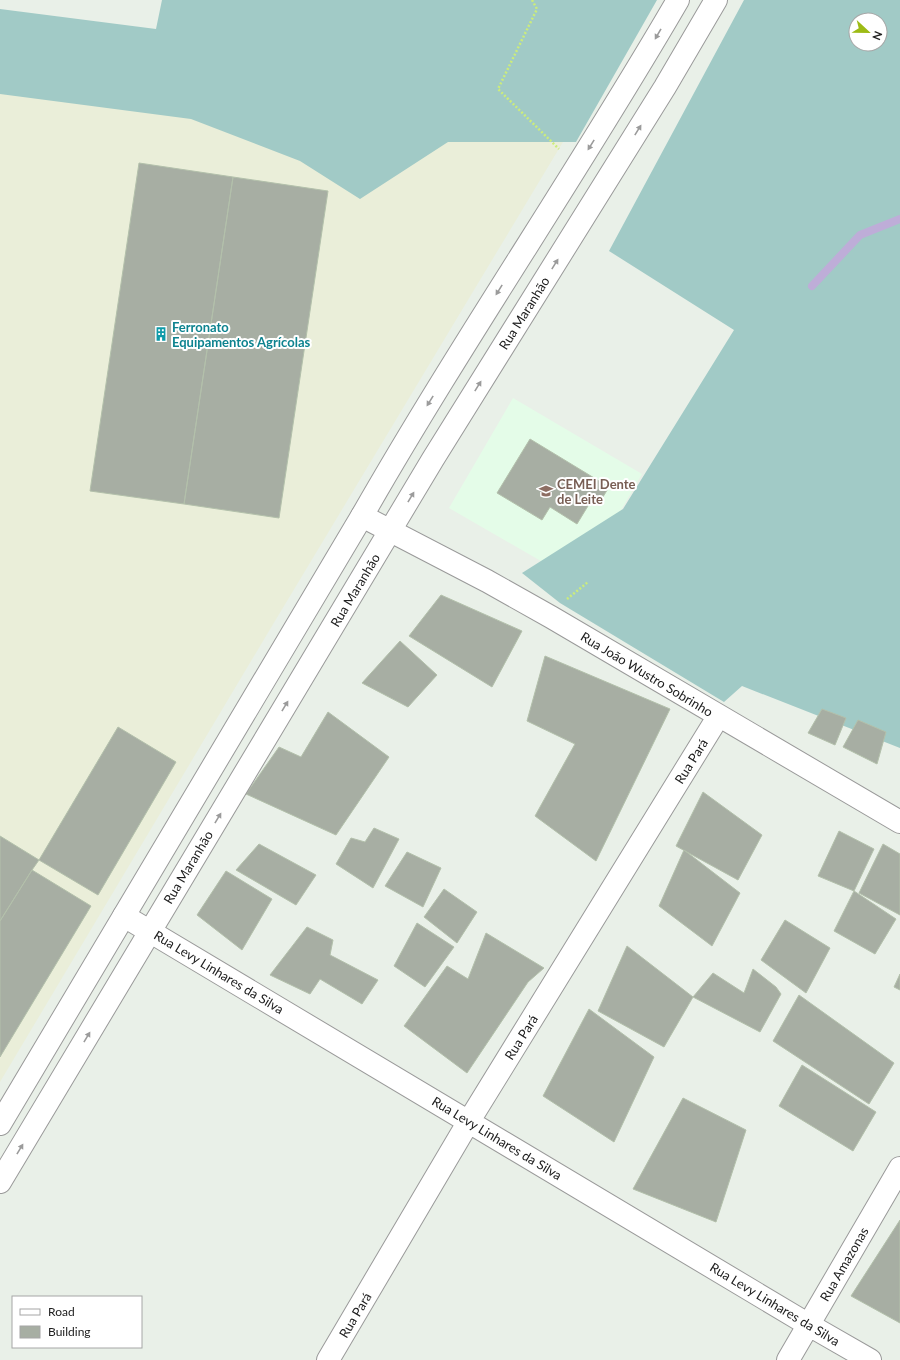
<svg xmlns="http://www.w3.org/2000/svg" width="900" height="1360" font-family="Lato,sans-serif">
  <rect width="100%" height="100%" fill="#e9f0e8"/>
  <path fill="#eaeed9" d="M 0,84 L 569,132 L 269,631 L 0,1082 Z"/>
  <path fill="#e4fce8" d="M 513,398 L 642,474 L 579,583 L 449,508 Z"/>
  <path fill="#a1cac6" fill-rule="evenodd" d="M 162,0 L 657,0 L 576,142 L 448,142 L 360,199 L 300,161 L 191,119 L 0,94 L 0,9 L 156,29 Z
    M 744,0 L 900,0 L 900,748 L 742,686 L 724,702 L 560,603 L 522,573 L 623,509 L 734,330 L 609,251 ZM 856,20 L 880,20 L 880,44 L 856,44 Z"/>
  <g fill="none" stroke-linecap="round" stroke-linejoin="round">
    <path stroke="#beadd8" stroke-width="8" d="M 812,286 L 860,235 L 900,219"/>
  </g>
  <path fill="#a7aea3" stroke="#b3c0ab" d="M 139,163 L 233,177 L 184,504 L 90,491 Z
    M 233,177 L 328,191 L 279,518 L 184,504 Z
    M 530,439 L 609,487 L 598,505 L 591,501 L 577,524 L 550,507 L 542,520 L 497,493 Z
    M 441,595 L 522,631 L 492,687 L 409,636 Z
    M 400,641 L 437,675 L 408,707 L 362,683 Z
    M 545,656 L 670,709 L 596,861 L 535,816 L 575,744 L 527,721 Z
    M 822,709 L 846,718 L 835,745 L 808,733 Z
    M 328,712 L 389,757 L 336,835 L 246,794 L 279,747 L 301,757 Z
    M 858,720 L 886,732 L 877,764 L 843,747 Z
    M 118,727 L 176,762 L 98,895 L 39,860 Z
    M 703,792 L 762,835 L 738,880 L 676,846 Z
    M 374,828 L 399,839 L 373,888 L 336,864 L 351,838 L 365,842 Z
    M 839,831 L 874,849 L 854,891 L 818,876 Z
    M 0,836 L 39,860 L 32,870 L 0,921 Z
    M 259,844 L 316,875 L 296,905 L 236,870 Z
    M 883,844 L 900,854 L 900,915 L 859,893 Z
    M 684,850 L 740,893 L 712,946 L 659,906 Z
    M 407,852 L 441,868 L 423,907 L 385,886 Z
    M 32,870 L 91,906 L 0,1057 L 0,921 Z
    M 226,871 L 272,899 L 242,950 L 197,915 Z
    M 444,889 L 477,912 L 457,943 L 424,917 Z
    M 854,891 L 896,919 L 875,954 L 834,931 Z
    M 785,920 L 830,948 L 806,993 L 761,960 Z
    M 417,923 L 454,947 L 425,987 L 394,966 Z
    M 307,927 L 333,940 L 330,955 L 378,980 L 362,1004 L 320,979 L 310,994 L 270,975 Z
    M 486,933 L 544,968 L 528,982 L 467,1073 L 404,1026 L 447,966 L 468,979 Z
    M 627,946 L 693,997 L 664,1047 L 598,1011 Z
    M 753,969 L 776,987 L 781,994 L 760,1032 L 693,997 L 713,973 L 744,993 Z
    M 900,974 L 900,990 L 894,987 Z
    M 799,995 L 894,1063 L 869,1104 L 773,1041 Z
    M 589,1009 L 654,1057 L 614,1142 L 543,1096 Z
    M 802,1065 L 876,1112 L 853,1151 L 779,1106 Z
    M 683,1098 L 746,1130 L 716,1222 L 633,1189 Z
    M 900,1220 L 900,1323 L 851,1296 Z"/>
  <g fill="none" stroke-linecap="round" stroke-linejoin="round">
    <defs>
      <path id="minor" d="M 362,516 L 487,581 L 551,617 L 900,822
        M 124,916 L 809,1325 L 870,1360
        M 328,1360 L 469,1121 L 718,717
        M 788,1360 L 900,1168"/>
      <path id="tertiary" d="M 0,1124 L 362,516 C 462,341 577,174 678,0
        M 0,1182 L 433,459 L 665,87 L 716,0"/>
    </defs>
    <use href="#minor" stroke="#9a9a9a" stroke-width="24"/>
    <use href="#tertiary" stroke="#9a9a9a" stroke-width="24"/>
    <path stroke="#ccec7c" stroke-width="2.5" stroke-dasharray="2 2" stroke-linecap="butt" d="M 532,0 L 537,9 L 498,89 L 559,149
      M 567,599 L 588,582"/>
    <use href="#minor" stroke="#fff" stroke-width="22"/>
    <use href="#tertiary" stroke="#fff" stroke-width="22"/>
  </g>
  <defs><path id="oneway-solid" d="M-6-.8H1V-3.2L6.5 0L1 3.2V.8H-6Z"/></defs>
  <g fill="#9b9b9b">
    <use href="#oneway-solid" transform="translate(658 34) rotate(120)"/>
    <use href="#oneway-solid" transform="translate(638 130) rotate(-58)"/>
    <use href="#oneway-solid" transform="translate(591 145) rotate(122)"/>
    <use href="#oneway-solid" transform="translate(555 264) rotate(-58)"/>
    <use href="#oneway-solid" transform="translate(499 290) rotate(122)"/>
    <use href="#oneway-solid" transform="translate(478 386) rotate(-58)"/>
    <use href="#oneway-solid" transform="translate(430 401) rotate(122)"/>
    <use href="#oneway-solid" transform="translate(411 497) rotate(-59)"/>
    <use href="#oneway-solid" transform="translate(285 706) rotate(-59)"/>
    <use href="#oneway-solid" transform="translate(218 818) rotate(-59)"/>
    <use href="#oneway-solid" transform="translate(87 1037) rotate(-59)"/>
    <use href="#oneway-solid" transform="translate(20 1149) rotate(-59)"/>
  </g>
  <defs>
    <symbol id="building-bare" viewBox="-9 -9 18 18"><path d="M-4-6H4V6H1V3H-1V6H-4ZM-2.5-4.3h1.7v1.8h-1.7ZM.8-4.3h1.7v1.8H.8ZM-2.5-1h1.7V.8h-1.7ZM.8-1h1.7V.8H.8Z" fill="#0f9aa8" stroke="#fff" stroke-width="2.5" paint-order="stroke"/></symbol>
    <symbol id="school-bare" viewBox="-9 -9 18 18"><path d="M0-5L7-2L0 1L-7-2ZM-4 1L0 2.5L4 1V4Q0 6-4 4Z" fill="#8d6e63" stroke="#fff" stroke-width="2.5" paint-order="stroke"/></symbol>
  </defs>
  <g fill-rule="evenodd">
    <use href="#building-bare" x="151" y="324" width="20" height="20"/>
    <use href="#school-bare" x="536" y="481" width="20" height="20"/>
  </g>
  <g text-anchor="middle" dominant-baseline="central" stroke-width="4" stroke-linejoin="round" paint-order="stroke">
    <g font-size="13" fill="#202020" stroke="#fff">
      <text transform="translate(524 313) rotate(-58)">Rua Maranhão</text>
      <text transform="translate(355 590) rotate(-59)">Rua Maranhão</text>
      <text transform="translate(647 674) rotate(31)">Rua João Wustro Sobrinho</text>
      <text transform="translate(691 761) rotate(-58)">Rua Pará</text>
      <text transform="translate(188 867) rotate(-59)">Rua Maranhão</text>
      <text transform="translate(219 972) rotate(31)">Rua Levy Linhares da Silva</text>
      <text transform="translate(521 1037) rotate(-58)">Rua Pará</text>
      <text transform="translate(497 1138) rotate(31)">Rua Levy Linhares da Silva</text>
      <text transform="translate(844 1264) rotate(-60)">Rua Amazonas</text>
      <text transform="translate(775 1304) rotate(31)">Rua Levy Linhares da Silva</text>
      <text transform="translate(355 1315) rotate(-59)">Rua Pará</text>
    </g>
    <g font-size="13" font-weight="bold" fill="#0d838f" stroke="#fff" text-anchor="start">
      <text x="172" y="327">Ferronato<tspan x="172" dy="15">Equipamentos Agrícolas</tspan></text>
    </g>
    <g font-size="13" font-weight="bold" fill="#785e54" stroke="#fff" text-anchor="start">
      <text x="557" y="484">CEMEI Dente<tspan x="557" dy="15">de Leite</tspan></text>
    </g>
  </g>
  <rect x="12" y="1296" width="130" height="52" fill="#ffffff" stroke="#a6a6a6"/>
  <rect x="20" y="1309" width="20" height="6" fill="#ffffff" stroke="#a6a6a6"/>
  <text x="48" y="1316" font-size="12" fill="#202020">Road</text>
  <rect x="20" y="1326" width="20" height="12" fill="#a7aea3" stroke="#a6a6a6"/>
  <text x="48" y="1336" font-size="12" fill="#202020">Building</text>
  <g transform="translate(868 32) rotate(112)"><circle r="19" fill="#ffffff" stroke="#a6a6a6"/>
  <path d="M0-3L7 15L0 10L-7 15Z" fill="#9dbb15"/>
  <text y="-6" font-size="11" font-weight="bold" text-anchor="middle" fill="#202020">N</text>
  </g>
</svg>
